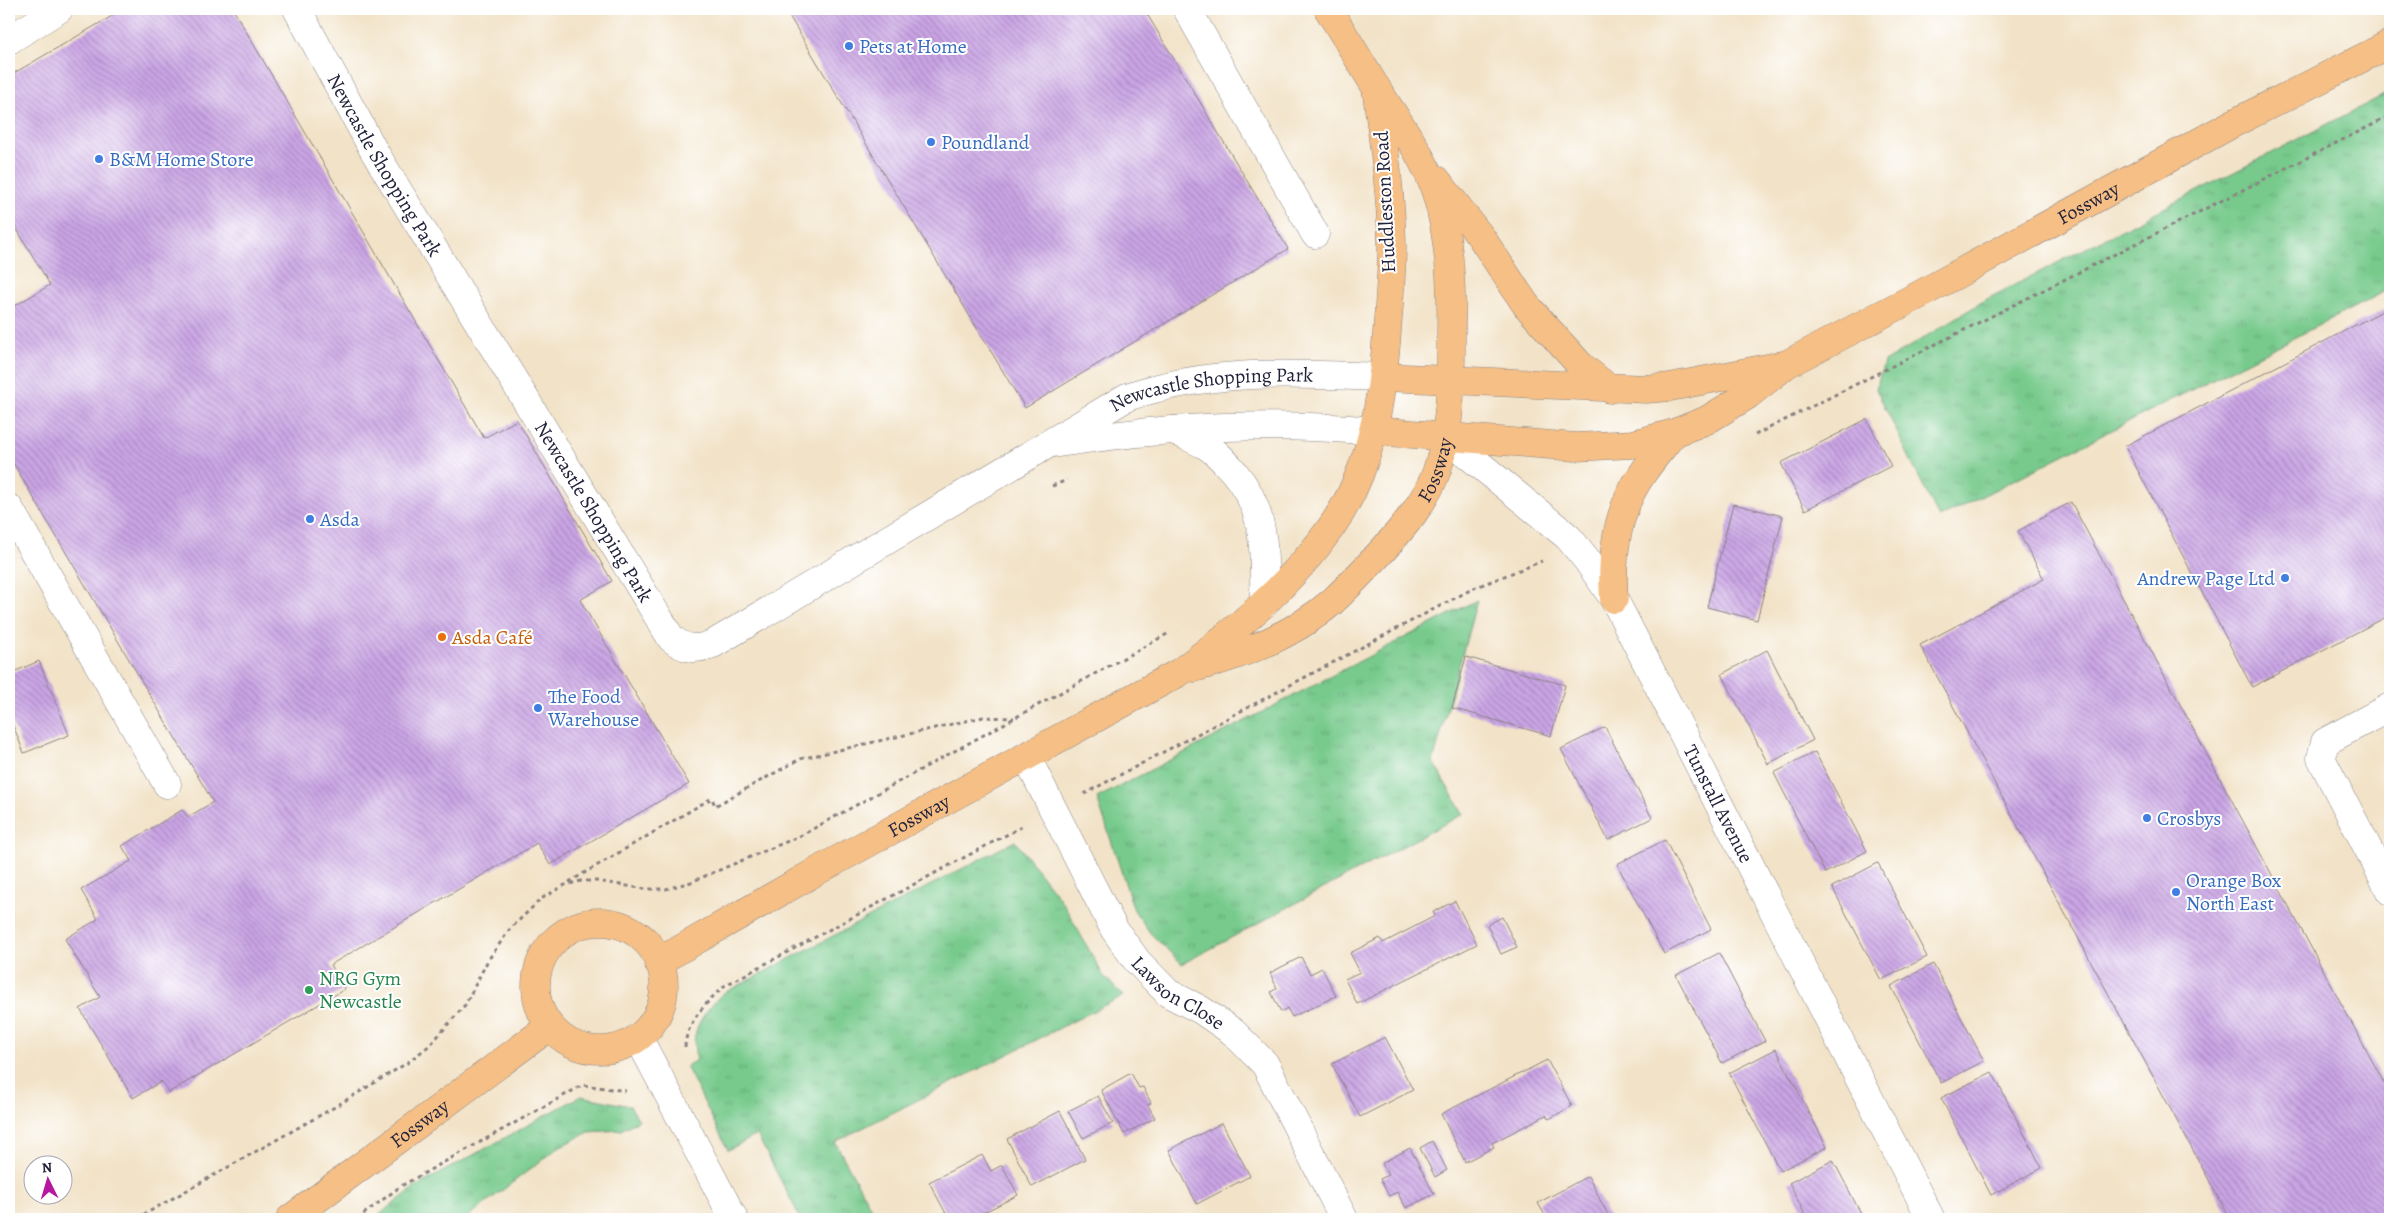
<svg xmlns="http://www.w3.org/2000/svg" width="2399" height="1228" font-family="Alegreya,serif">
  <defs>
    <pattern id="grass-tufts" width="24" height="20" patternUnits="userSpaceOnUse" patternTransform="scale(1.25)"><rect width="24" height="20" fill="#77ca8c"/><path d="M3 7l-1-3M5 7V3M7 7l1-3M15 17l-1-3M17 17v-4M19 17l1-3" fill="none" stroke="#67ad7a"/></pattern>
    <pattern id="building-back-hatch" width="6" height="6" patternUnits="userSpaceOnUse" patternTransform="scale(1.25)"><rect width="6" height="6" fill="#cba5e5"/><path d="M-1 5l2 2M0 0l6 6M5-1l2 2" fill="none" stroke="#a486bb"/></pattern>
  </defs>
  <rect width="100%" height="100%" fill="#fff"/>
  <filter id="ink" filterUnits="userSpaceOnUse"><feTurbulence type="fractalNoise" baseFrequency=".02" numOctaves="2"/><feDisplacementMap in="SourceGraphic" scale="10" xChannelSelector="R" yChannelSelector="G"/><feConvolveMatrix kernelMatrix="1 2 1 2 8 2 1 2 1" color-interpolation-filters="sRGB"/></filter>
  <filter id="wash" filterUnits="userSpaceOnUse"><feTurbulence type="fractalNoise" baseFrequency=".0096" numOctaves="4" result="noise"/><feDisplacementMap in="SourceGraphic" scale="20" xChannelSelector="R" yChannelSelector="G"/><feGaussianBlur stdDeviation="1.12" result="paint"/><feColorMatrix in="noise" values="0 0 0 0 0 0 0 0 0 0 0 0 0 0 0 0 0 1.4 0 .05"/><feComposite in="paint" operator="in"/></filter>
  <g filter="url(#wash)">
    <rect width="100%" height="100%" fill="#f2e3c8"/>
    <path fill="url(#grass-tufts)" stroke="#4c7664" d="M 2390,92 L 2390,289 L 1939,518 L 1876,389 L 1884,362 L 1987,299 Z
      M 1477,600 L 1433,762 L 1463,814 L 1182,964 L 1151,934 L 1134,910 L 1097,798 Z
      M 1015,841 L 1063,903 L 1103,975 L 1123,996 L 835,1142 L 877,1219 L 801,1219 L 757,1135 L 728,1150 L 686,1066 L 697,1060 C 688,1031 703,1014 722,994 Z
      M 581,1096 L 630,1106 L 639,1120 L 621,1130 L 589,1132 L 559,1147 L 465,1219 L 374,1219 L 415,1187 Z"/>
    <g id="blocks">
      <path fill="url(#building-back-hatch)" d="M 124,9 L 233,9 L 484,438 L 517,420 L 612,581 L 580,600 L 689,784 L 550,865 L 537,843 L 330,965 L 345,989 L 168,1093 L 162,1081 L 133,1098 L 80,1009 L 100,997 L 65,939 L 98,919 L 81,890 L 131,861 L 122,846 L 182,810 L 188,817 L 213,802 L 9,456 L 9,309 L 50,285 L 9,216 L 9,76 Z
        M 785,9 L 1144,9 L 1288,249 L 1025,408 Z
        M 2390,307 L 2390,615 L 2252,687 L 2125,446 Z
        M 1867,419 L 1891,466 L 1805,510 L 1781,463 Z
        M 2071,502 L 2390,1094 L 2390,1219 L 2230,1219 L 1920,645 L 2044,579 L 2018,531 Z
        M 1733,504 L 1783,516 L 1757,620 L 1707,607 Z
        M 1767,650 L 1813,740 L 1768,764 L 1722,674 Z
        M 1466,657 L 1565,685 L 1551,736 L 1452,708 Z
        M 39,661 L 69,735 L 24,753 L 9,715 L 9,674 Z
        M 1605,727 L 1652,818 L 1608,840 L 1561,749 Z
        M 1815,752 L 1867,851 L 1825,873 L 1774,773 Z
        M 1665,840 L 1711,929 L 1664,954 L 1617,864 Z
        M 1878,863 L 1927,957 L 1881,980 L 1832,887 Z
        M 1455,901 L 1477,944 L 1357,1004 L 1345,979 L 1360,972 L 1350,953 L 1380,938 L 1383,943 L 1435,916 L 1433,912 Z
        M 1502,917 L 1517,947 L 1501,954 L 1487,925 Z
        M 1719,953 L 1765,1041 L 1722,1063 L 1676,975 Z
        M 1301,957 L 1310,974 L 1322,968 L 1336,996 L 1292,1017 L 1287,1008 L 1281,1012 L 1271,992 L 1277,988 L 1270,973 Z
        M 1933,964 L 1984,1061 L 1941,1083 L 1891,986 Z
        M 1385,1037 L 1413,1090 L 1360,1117 L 1332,1064 Z
        M 1776,1049 L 1827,1147 L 1780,1171 L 1729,1073 Z
        M 1547,1060 L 1572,1106 L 1549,1119 L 1546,1115 L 1492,1143 L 1494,1147 L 1465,1162 L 1441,1114 Z
        M 1992,1072 L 2042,1168 L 1991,1195 L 1941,1098 Z
        M 1131,1073 L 1139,1088 L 1143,1087 L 1151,1103 L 1148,1105 L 1155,1118 L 1124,1134 L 1101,1090 Z
        M 1098,1096 L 1113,1123 L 1083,1138 L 1068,1111 Z
        M 1060,1111 L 1085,1159 L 1032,1187 L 1007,1139 Z
        M 1222,1123 L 1250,1176 L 1197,1204 L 1169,1150 Z
        M 1432,1141 L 1447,1170 L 1435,1177 L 1420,1148 Z
        M 1410,1148 L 1434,1194 L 1406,1208 L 1397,1192 L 1389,1196 L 1380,1179 L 1388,1175 L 1382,1163 Z
        M 982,1155 L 991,1171 L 1002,1165 L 1018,1195 L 971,1219 L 949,1219 L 929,1182 Z
        M 1833,1160 L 1857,1206 L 1864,1219 L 1807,1219 L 1789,1183 Z
        M 1588,1176 L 1610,1219 L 1547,1219 L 1538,1203 Z"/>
    </g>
  </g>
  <g filter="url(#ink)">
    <use href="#blocks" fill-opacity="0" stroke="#8a8282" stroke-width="1"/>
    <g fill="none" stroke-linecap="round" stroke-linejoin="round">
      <defs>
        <g id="minor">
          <path id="s1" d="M 297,9 L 374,151 L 671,638 C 685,650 697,650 713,644 L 1127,397 C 1213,368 1295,374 1384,377"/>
          <path d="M 1187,9 L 1315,234"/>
          <path d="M 9,40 L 59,9"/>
          <path d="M 1174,430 C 1184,435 1195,440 1205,445 C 1217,452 1225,462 1234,472 C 1268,513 1264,553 1264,604"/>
          <path id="s2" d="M 1446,437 L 1568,537 L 1587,560 L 1614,599 L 1931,1219"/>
          <path d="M 1058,443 C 1163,427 1269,421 1375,431"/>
          <path d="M 9,508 L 167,784"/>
          <path d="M 2390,707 L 2325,742 L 2321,758 L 2390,891"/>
          <path id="s3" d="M 1026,756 L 1114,929 L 1137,961 L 1168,993 L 1201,1010 L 1233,1032 L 1265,1064 L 1344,1219"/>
          <path d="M 638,1037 L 734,1219"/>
        </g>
        <g id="major">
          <path d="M 1437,180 L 1481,237 L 1526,305 L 1581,366 L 1610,389"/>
          <path d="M 1384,377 L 1646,389 L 1670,387 L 1783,365"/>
          <path id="s4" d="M 1375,431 L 1576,447 L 1633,444 L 1674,433 L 1707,420 L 1748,395 L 1787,364 L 1921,294 L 2232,124 L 2390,44"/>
          <path d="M 1614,599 C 1611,556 1617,509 1643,473 C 1652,459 1664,446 1674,433"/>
          <path id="s5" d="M 1194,668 C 1243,655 1294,635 1333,601 C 1350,585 1366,568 1382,551 C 1403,528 1427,500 1437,470 C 1452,426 1451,377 1451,331 C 1452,285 1450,237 1436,193 C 1423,153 1397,121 1375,86 C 1359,60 1344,34 1328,9"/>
          <circle cx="600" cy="986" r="64"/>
          <path id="s6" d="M 658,962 L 819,870 L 1180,672 C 1236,630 1291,585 1332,526 C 1372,469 1382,399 1387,332 C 1389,303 1392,274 1392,245 C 1391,192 1383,139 1376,87"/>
          <path id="s7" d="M 290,1219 L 549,1027"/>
        </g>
      </defs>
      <use href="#minor" stroke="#8a8282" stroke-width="29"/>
      <use href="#major" stroke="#8a8282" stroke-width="29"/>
      <path stroke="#8a8282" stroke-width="3" stroke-dasharray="4 4" stroke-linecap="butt" d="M 1755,435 L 2390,116
        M 1052,486 L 1067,480
        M 1084,794 L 1474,588 L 1542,561
        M 569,882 L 712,798 L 715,806 L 800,759 L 983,717 L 1014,718
        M 685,1047 C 686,1022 707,1002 724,986 L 1023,826
        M 136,1219 L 333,1108 L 407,1063 L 430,1045 L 465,1005 L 488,960 L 510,929 L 541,899 L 565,885 L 581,881 L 596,881 L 646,889 L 666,889 L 691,882 L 800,836 L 1169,633
        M 357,1219 L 401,1186 L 583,1085 L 626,1091"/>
      <use href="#minor" stroke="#fff" stroke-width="28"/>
      <use href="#major" stroke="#f5bf86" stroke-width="28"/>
    </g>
  </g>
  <g fill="#3f7fe0" stroke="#fff" stroke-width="2">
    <circle cx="849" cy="46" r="5"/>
    <circle cx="931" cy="142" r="5"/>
    <circle cx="99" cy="159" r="5"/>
    <circle cx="310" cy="519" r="5"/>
    <circle cx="2285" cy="578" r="5"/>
    <circle cx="538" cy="708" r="5"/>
    <circle cx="2147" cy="818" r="5"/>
    <circle cx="2176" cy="892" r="5"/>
  </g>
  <circle fill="#e8710a" stroke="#fff" stroke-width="2" cx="442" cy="637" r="5"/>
  <circle fill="#2e9e5b" stroke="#fff" stroke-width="2" cx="309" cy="990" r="5"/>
  <g text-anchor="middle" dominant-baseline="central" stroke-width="4" stroke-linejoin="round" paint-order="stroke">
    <g font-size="20" fill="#366cbe" stroke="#fff" text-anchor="start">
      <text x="859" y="46">Pets at Home</text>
      <text x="941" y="142">Poundland</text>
      <text x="109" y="159">B&amp;M Home Store</text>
      <text x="320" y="519">Asda</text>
      <text x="2275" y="578" text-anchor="end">Andrew Page Ltd</text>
      <text x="548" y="696">The Food<tspan x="548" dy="23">Warehouse</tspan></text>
      <text x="2157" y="818">Crosbys</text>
      <text x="2186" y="880">Orange Box<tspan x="2186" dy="23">North East</tspan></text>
    </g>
    <g font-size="20" fill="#22223b" stroke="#fff">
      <text stroke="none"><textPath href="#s1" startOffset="179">Newcastle Shopping Park</textPath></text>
      <text transform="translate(1385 202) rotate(-93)">Huddleston Road</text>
      <text stroke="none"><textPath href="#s4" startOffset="776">Fossway</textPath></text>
      <text stroke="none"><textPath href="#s1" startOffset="1344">Newcastle Shopping Park</textPath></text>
      <text stroke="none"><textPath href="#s5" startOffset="324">Fossway</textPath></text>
      <text stroke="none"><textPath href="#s1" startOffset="584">Newcastle Shopping Park</textPath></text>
      <text stroke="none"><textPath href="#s2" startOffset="465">Tunstall Avenue</textPath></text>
      <text stroke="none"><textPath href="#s6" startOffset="299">Fossway</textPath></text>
      <text stroke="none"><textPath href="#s3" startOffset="286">Lawson Close</textPath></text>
      <text stroke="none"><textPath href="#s7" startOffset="161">Fossway</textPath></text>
    </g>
    <g font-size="20" fill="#c56008" stroke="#fff" text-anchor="start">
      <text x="452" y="637">Asda Café</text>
    </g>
    <g font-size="20" fill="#27864d" stroke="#fff" text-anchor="start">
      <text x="319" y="978">NRG Gym<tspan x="319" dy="23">Newcastle</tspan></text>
    </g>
  </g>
  <rect width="2399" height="1228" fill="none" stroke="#fff" stroke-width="30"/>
  <g transform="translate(48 1180) rotate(355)"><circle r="24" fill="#ffffff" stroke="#a7a7b1"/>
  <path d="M0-4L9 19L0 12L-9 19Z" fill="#b5179e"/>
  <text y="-8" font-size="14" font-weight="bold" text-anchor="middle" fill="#22223b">N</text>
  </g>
</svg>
